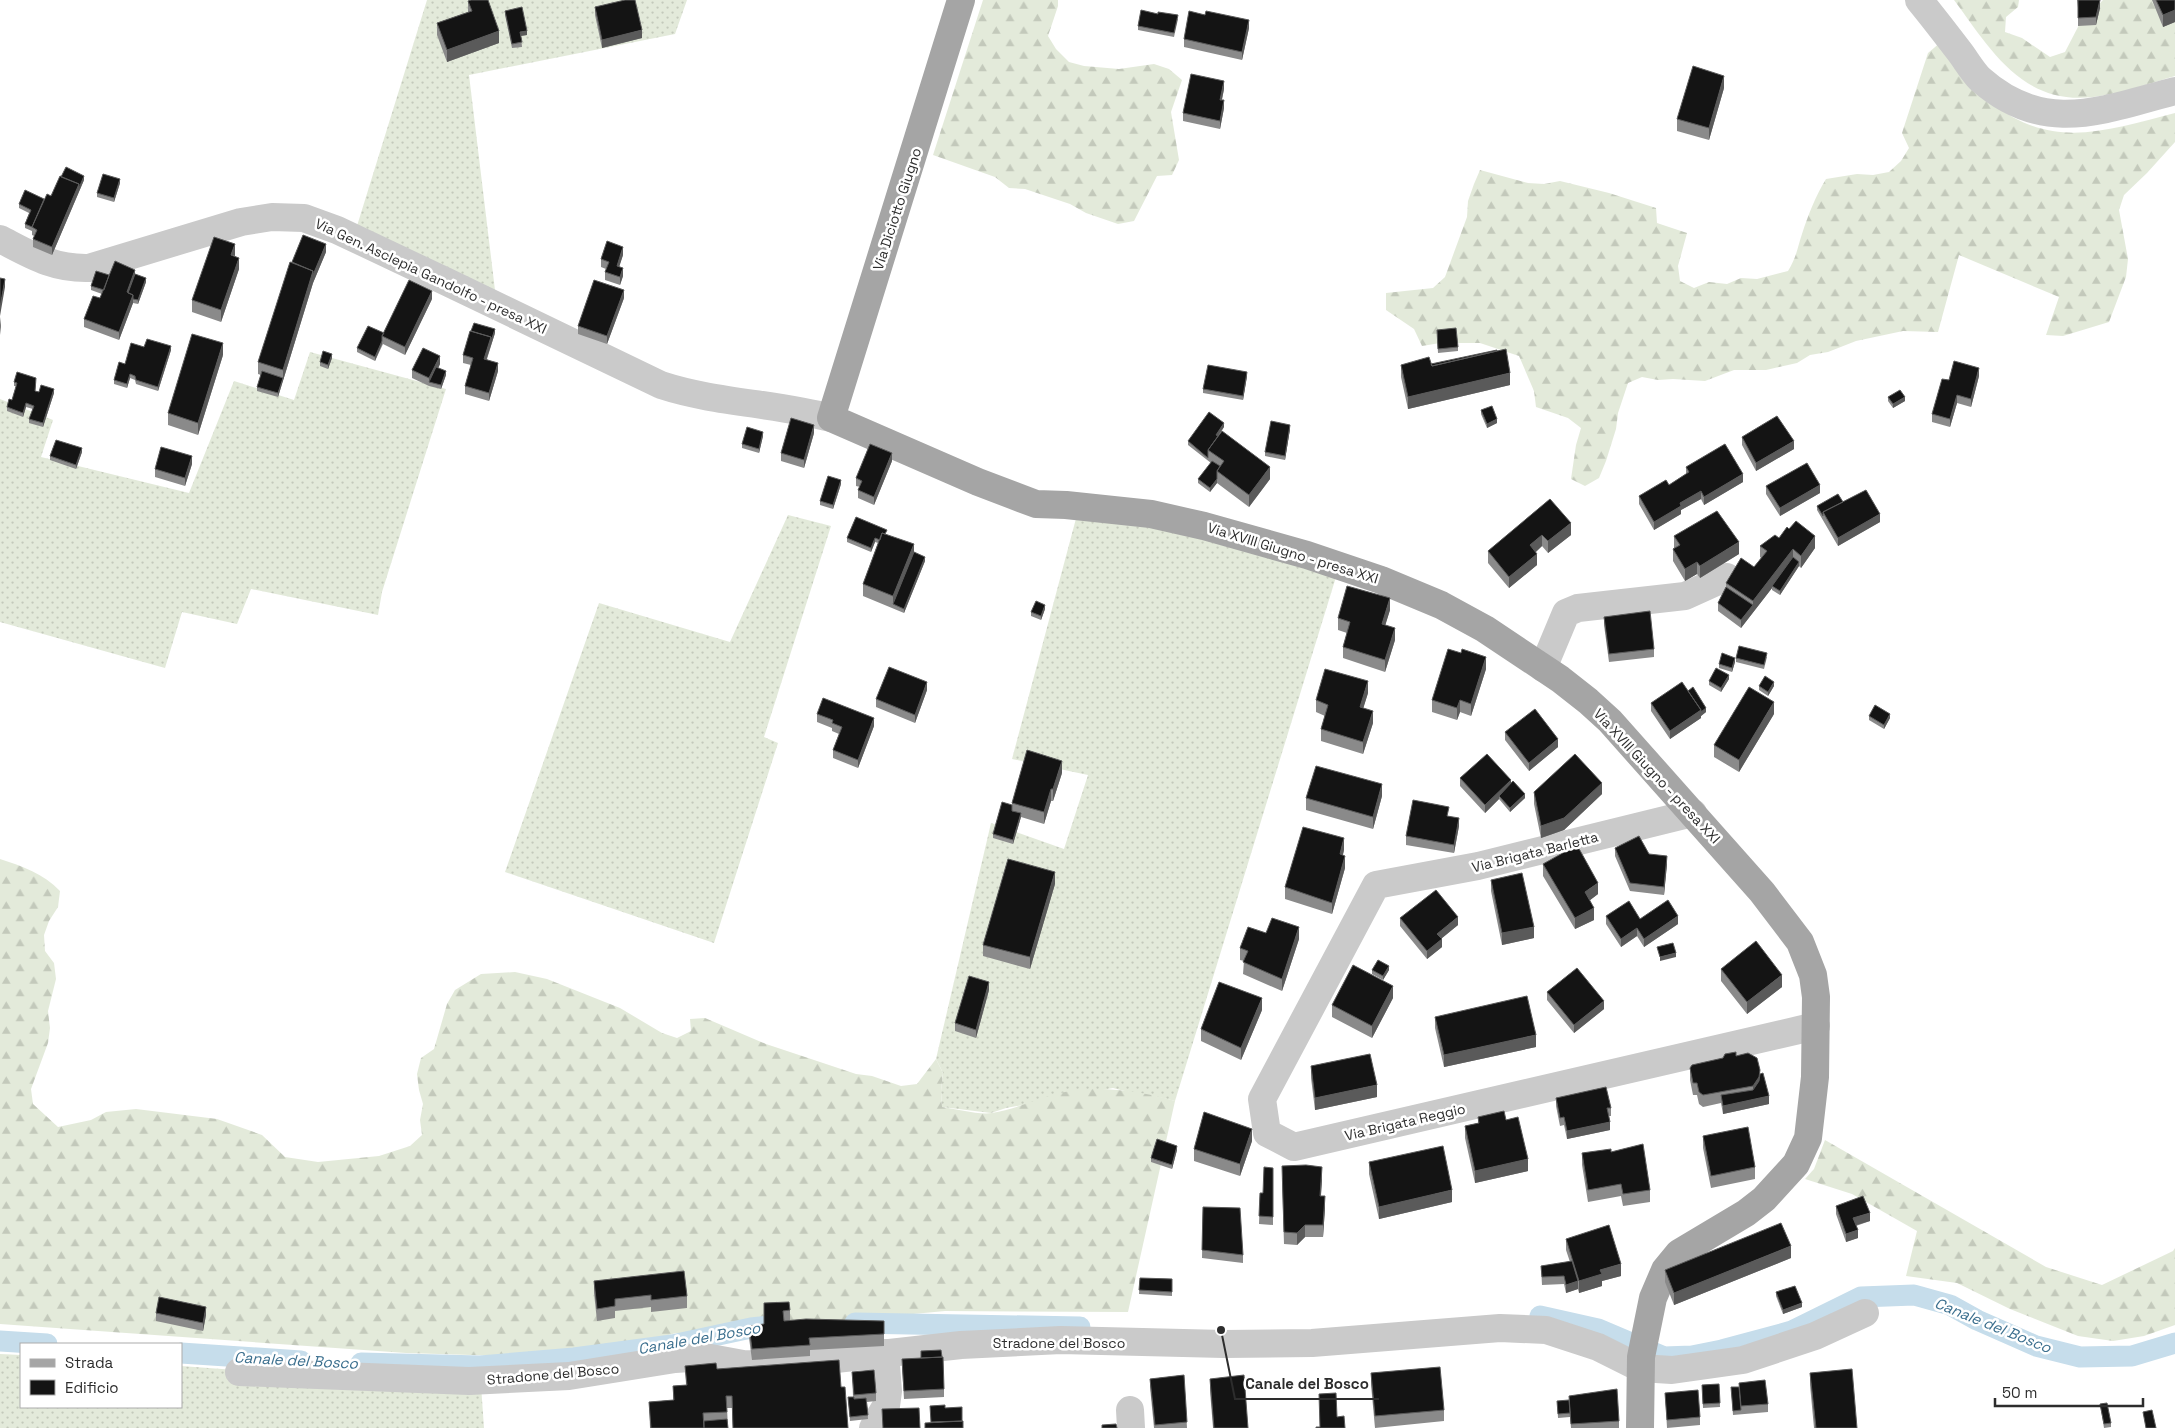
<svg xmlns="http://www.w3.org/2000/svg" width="2175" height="1428" font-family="'Space Grotesk',sans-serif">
<defs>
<pattern id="grass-dots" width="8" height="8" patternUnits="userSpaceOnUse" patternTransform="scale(1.25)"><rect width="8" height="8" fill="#e3eada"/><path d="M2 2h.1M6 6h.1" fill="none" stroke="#c3c9bb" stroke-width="1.8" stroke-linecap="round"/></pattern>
<pattern id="forest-firs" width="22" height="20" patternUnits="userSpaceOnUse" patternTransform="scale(1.25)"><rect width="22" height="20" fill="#e3eada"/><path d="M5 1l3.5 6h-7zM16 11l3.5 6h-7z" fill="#c3c9bb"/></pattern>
</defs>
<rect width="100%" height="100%" fill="#fff"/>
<path fill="url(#grass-dots)" d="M 427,0 L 687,0 L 675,34 L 469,75 L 498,315 L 352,242 Z
M 310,352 L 446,389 L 382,592 L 378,615 L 251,589 L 237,624 L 182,612 L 165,668 L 0,622 L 0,399 L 53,420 L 41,457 L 189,493 L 234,381 L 294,400 Z
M 1078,511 L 1168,524 L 1336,577 L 1175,1101 C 1154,1095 1133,1094 1113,1088 L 1006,1108 L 991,1113 L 942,1107 L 941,1091 L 943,1073 L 936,1059 L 991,823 L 1064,849 L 1088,775 L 1012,759 Z
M 788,515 L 831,526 L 764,737 L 778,743 L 714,943 L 505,872 L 599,603 L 730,642 Z
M 0,1354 L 21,1355 L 21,1407 L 181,1407 L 181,1366 L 404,1382 L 481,1385 L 484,1428 L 0,1428 Z"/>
<path fill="url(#forest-firs)" d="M 983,0 L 1058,0 L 1058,6 L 1048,36 L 1056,49 L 1069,62 L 1084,66 L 1119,69 L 1154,64 L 1169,69 L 1182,80 L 1171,112 L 1179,160 L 1172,175 L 1157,176 L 1134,221 L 1118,224 L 1086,213 L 1070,204 L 1025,189 L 1009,188 L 995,177 L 933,155 Z
M 1954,0 L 2019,0 L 2018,7 L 2006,17 L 2005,32 L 2022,38 L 2050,57 L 2065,52 L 2079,25 L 2103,0 L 2166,0 L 2175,3 L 2175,76 C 2148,84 2121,94 2093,97 C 2022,105 1991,50 1954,0 Z
M 1941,42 C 1957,61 1972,85 1990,101 C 2050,152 2108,130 2175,113 L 2175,142 L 2147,173 L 2124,195 L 2119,210 L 2128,259 L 2126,277 L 2109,322 L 2063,336 L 2046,335 L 2059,297 L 1959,255 L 1938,332 L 1903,331 L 1856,341 L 1828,352 L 1810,355 L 1797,363 L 1766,370 L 1734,370 L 1705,381 L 1673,379 L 1658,380 L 1642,377 L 1628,383 L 1618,413 L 1616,429 L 1606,461 L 1599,478 L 1585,486 L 1571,479 L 1576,445 L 1581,428 L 1568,418 L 1536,407 L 1534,391 L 1519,356 L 1480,343 L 1440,343 L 1422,346 L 1414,329 L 1386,310 L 1386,293 L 1433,288 L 1445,277 L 1467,217 L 1468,201 L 1474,184 L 1480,170 L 1528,183 L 1544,184 L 1560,181 L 1609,193 L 1656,208 L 1657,223 L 1687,233 L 1678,266 L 1680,281 L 1694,288 L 1709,282 L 1727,284 L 1741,278 L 1757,279 L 1788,271 C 1797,256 1797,249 1802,234 C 1808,215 1816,195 1826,179 L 1857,174 L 1873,175 L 1889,172 L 1901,161 L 1909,148 L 1902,133 L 1928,53 Z
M 0,859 C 22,866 44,874 60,891 L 58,907 L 49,921 L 44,935 L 45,951 L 54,963 L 56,979 L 48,1011 L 50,1028 L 48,1043 L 31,1089 L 33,1104 L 58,1127 L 91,1120 L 106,1112 L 136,1109 L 217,1119 L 262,1135 L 285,1157 L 318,1162 L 379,1156 L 410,1146 L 422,1135 L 420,1120 L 423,1104 L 419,1090 L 417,1074 L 421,1058 L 434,1049 L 447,1004 L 455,990 L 481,974 L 515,972 L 547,979 L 620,1008 L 662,1033 L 677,1038 L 691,1031 L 690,1019 L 705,1018 L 766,1044 L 856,1074 L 872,1076 L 901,1086 L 917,1084 L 936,1059 L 943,1073 L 941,1091 L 942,1107 C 956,1109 979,1115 992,1113 C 1017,1109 1040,1097 1065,1092 C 1098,1085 1143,1091 1175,1101 L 1128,1312 L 945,1311 L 892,1316 L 811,1335 L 764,1339 L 705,1333 L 676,1333 L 632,1345 L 587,1351 L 504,1356 L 406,1353 L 0,1324 Z
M 1825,1140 L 2046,1267 L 2102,1285 L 2173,1251 L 2175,1248 L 2175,1325 L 2144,1336 L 2113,1341 L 2078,1336 L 2010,1309 L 1957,1283 L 1906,1276 L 1917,1231 L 1852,1194 L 1805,1179 L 1814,1169 Z"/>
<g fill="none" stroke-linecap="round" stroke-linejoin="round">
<path stroke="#c6ddeb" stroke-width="21" d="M 1540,1316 L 1598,1329 L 1664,1357 L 1692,1356 L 1722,1350 L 1792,1331 L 1861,1297 L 1914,1295 L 1950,1305 L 1977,1320 L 2036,1346 L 2080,1357 L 2132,1356 L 2175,1343
M 855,1323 L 1080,1327
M 0,1341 L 47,1344
M 181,1353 L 301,1361
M 361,1363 L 480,1366 L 574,1358 L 672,1345 L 751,1328 L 777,1325"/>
<path stroke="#cacaca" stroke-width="28" d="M 1919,0 C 1933,17 1946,34 1959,51 C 1966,60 1972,71 1980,79 C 2044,136 2102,110 2175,91
M 0,239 C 31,255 53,269 89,268 L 241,222 L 272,217 L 304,218 L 337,230 L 447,282 L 661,385 C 716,403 775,403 831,418
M 1543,668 L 1566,613 L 1578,608 L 1685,596 L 1727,577
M 1693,813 L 1478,866 L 1376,885 L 1262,1099 L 1267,1133 L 1294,1147 L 1816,1026
M 239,1372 L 469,1381 L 569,1376 L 675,1359 L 705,1357 L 743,1364 L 782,1365 L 961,1345 L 1061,1340 L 1224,1344 L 1312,1343 L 1500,1328 L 1546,1330 L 1598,1347 L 1640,1368 L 1672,1370 L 1743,1360 L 1815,1336 L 1865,1313
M 1130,1410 L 1131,1428
M 873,1428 L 886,1406 L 888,1391 L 885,1353"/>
<path stroke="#a5a5a5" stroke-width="28" d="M 961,0 L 831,418 L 978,482 L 1036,504 L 1066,505 L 1151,514 L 1204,526 L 1307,555 L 1381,580 L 1441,605 L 1485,629 L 1560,679 L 1588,701 L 1610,721 L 1762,892 L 1800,942 L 1813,975 L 1816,997 L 1815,1077 L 1808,1138 L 1796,1164 L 1764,1199 L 1746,1213 L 1679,1253 L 1665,1270 L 1653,1298 L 1641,1357 L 1640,1428"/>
</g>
<path fill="#8a8a8a" d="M 2077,0 L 2100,0 L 2100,8 L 2096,25 L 2078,26 L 2078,8 Z
M 2152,0 L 2175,0 L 2175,22 L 2163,27 Z
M 468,1 L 499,43 L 447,62 L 437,35 L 437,23 L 468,12 Z
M 595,7 L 642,38 L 602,48 L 595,15 Z
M 505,11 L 527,35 L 521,36 L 522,47 L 512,48 L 505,15 Z
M 1178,19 L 1174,37 L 1138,30 L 1138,26 Z
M 1249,28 L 1242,60 L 1184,47 L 1184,39 Z
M 1724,88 L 1709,140 L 1677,131 L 1677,119 Z
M 1224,89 L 1222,100 L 1224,108 L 1220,129 L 1183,121 L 1183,113 Z
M 84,180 L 52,255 L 33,247 L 33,239 L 34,236 L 32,235 L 32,231 L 25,228 L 25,224 L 29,213 L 19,208 L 19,204 L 44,199 Z
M 120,183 L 114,202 L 97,197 L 97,193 Z
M 326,252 L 313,283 L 278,397 L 257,391 L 257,387 L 261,375 L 258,374 L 258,362 L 292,262 Z
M 623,255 L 619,266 L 623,276 L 620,285 L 605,280 L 605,272 L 606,269 L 601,267 L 601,259 Z
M 235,256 L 239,269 L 221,322 L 192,312 L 192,300 Z
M 135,274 L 146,282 L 138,304 L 133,303 L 119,340 L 84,327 L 84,319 L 100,298 L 102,294 L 91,290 L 91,286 L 109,275 Z
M 624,298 L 607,344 L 578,334 L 578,326 Z
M 432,299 L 405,355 L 383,344 L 375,361 L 357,352 L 357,348 L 384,333 Z
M 495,333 L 487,359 L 498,371 L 489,401 L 465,394 L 465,386 L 471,365 L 463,363 L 463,355 Z
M 1437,335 L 1458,347 L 1458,351 L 1438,353 Z
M 144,347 L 171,350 L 158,391 L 136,384 L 135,380 L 130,378 L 127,388 L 114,384 L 114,380 L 125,364 Z
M 223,355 L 198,435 L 168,425 L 168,413 Z
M 332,358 L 328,369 L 320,366 L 320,362 Z
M 440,364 L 438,368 L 446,375 L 441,389 L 429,386 L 412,378 L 412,370 Z
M 1431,364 L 1510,385 L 1408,409 L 1401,377 L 1401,365 Z
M 1247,376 L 1243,400 L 1203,393 L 1203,389 Z
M 1979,376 L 1971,407 L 1957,403 L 1950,427 L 1932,422 L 1932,414 L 1949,380 Z
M 14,382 L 36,382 L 35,391 L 39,392 L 54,393 L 43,427 L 29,423 L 29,419 L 33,409 L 26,407 L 23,417 L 7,411 L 7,407 L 12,400 L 16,386 L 14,386 Z
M 1888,397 L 1905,401 L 1893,408 L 1888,401 Z
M 1481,410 L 1497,423 L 1487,428 L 1481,414 Z
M 1224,427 L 1218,436 L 1270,479 L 1249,507 L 1217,483 L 1210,492 L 1198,483 L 1198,479 L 1211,463 L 1188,445 L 1188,441 Z
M 1290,429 L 1285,460 L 1265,456 L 1265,452 Z
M 814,433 L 804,468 L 781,461 L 781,453 Z
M 763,436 L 759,453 L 742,448 L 742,444 Z
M 1742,437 L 1794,449 L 1756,471 L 1742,445 Z
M 82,452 L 76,469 L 50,460 L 50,456 Z
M 892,461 L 874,505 L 858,498 L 858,490 L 860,487 L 856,486 L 856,478 Z
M 192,464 L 185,486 L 155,477 L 155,469 Z
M 1686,467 L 1743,482 L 1704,505 L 1701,499 L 1681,510 L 1681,514 L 1654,530 L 1639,504 L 1639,496 L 1669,485 L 1686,474 Z
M 841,484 L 833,509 L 820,505 L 820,501 Z
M 1766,486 L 1820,493 L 1780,516 L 1766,494 Z
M 1550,499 L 1571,535 L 1548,553 L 1542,546 L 1536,552 L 1537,565 L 1509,588 L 1488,563 L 1488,551 Z
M 1843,502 L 1880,522 L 1838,546 L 1817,510 L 1817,506 Z
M 886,535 L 914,552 L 925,561 L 904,613 L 863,596 L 863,584 L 878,543 L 875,542 L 871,552 L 847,542 L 847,538 Z
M 1674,536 L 1739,554 L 1700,578 L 1697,574 L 1685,581 L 1673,561 L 1673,549 L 1674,548 Z
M 1779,538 L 1815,548 L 1801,568 L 1799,566 L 1780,595 L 1772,590 L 1772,588 L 1741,628 L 1718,611 L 1718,603 L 1726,587 L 1726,583 L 1754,567 L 1761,558 L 1760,557 L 1760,546 Z
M 1045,609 L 1041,620 L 1031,616 L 1031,612 Z
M 1390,610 L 1385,625 L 1395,640 L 1385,672 L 1343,658 L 1343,647 L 1347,633 L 1338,630 L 1338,618 Z
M 1604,617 L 1654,649 L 1654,657 L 1609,662 L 1604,625 Z
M 1461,653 L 1486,669 L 1471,716 L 1460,712 L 1457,720 L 1432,712 L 1432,700 Z
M 1767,657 L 1764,669 L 1736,662 L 1736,658 Z
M 1735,662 L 1732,672 L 1719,668 L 1719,664 Z
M 1729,679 L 1721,692 L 1709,685 L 1709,681 Z
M 1759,686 L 1774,686 L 1768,696 L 1759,690 Z
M 927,690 L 915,723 L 876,707 L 876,699 Z
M 1688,691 L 1706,712 L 1701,716 L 1701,718 L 1670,739 L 1651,711 L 1651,703 Z
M 1368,693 L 1363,708 L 1373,723 L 1363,754 L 1321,741 L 1321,729 L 1325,716 L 1316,712 L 1316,700 Z
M 817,714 L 874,726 L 858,768 L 833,758 L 833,750 L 839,734 L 832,731 L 832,728 L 817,722 Z
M 1774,714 L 1739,772 L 1714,757 L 1714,745 Z
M 1869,716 L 1890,718 L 1884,729 L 1869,720 Z
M 1505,732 L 1558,747 L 1529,771 L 1505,740 Z
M 1062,773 L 1053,801 L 1051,801 L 1044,824 L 1021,817 L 1013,844 L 993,838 L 993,834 L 1012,805 L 1012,803 Z
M 1460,778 L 1511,784 L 1525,798 L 1510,812 L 1499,799 L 1485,813 L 1460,786 Z
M 1534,792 L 1602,794 L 1564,830 L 1541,838 L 1534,804 Z
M 1382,796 L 1373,829 L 1306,810 L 1306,798 Z
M 1448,816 L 1459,826 L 1454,853 L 1406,845 L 1406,836 Z
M 1615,848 L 1667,864 L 1664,895 L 1630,891 L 1615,856 Z
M 1344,850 L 1343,855 L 1345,868 L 1332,914 L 1285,899 L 1285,887 Z
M 1543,864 L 1598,894 L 1590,900 L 1594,920 L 1575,929 L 1543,876 Z
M 1491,880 L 1534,938 L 1502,945 L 1491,891 Z
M 1055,884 L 1030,969 L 983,956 L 983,945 Z
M 1606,916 L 1640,919 L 1678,924 L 1644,947 L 1637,936 L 1621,947 L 1606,924 Z
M 1400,918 L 1458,925 L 1441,939 L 1442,947 L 1427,959 L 1400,926 Z
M 1266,933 L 1299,939 L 1282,991 L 1243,974 L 1244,961 L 1240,960 L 1240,948 Z
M 1721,969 L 1782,987 L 1747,1014 L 1721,981 Z
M 1372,970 L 1389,970 L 1383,980 L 1372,974 Z
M 989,990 L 976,1038 L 955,1031 L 955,1023 Z
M 1547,992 L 1604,1009 L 1574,1033 L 1547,1000 Z
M 1393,998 L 1372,1038 L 1332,1017 L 1332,1005 Z
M 1262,1010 L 1241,1060 L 1201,1041 L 1201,1029 Z
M 1435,1017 L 1536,1047 L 1444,1067 L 1435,1028 Z
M 1736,1056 L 1760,1074 L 1769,1104 L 1723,1114 L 1721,1103 L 1703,1107 L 1699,1104 L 1697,1095 L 1693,1095 L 1690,1080 L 1690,1068 Z
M 1311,1066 L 1377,1097 L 1315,1110 L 1311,1078 Z
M 1556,1098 L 1611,1108 L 1611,1116 L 1609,1116 L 1610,1130 L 1567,1139 L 1564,1125 L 1560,1126 L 1556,1106 Z
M 1478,1117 L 1506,1120 L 1528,1171 L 1475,1183 L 1465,1138 L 1465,1126 L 1478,1123 Z
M 1703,1136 L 1755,1167 L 1755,1179 L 1711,1188 L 1703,1148 Z
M 1252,1141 L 1240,1176 L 1194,1161 L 1194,1149 Z
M 1177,1150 L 1172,1169 L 1151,1162 L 1151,1158 Z
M 1611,1152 L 1650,1190 L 1650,1202 L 1623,1206 L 1621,1196 L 1588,1202 L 1582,1165 L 1582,1153 Z
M 1369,1162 L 1452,1202 L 1379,1219 L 1369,1174 Z
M 1273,1168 L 1273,1225 L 1259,1224 L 1260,1193 L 1263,1193 Z
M 1282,1178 L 1322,1179 L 1321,1196 L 1325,1208 L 1323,1237 L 1305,1237 L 1297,1245 L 1284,1244 Z
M 1836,1206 L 1870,1221 L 1856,1226 L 1858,1238 L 1846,1242 L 1836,1214 Z
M 1203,1207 L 1243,1255 L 1243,1263 L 1202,1258 Z
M 1566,1239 L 1621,1276 L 1602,1281 L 1602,1286 L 1579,1293 L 1578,1289 L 1566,1293 L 1564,1284 L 1542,1285 L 1541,1266 L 1570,1262 L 1566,1250 Z
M 1791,1258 L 1674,1305 L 1665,1282 L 1665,1270 Z
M 1140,1278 L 1172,1279 L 1172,1296 L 1139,1294 Z
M 594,1281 L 687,1296 L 687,1308 L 651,1312 L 651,1307 L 615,1311 L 615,1318 L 597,1321 L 594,1293 Z
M 1776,1292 L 1802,1307 L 1783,1314 L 1776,1296 Z
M 764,1303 L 790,1310 L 790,1321 L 884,1334 L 884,1346 L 810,1350 L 810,1356 L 752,1360 L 749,1338 L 749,1326 L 764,1324 Z
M 156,1313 L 206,1315 L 203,1331 L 156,1321 Z
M 685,1366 L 841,1387 L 848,1428 L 733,1428 L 732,1408 L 727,1408 L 728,1428 L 650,1428 L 649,1402 L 673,1400 L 673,1386 L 686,1385 Z
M 902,1367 L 944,1389 L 944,1397 L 904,1399 Z
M 852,1372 L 876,1393 L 876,1401 L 867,1402 L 868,1419 L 850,1421 L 848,1397 L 853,1397 Z
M 1371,1373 L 1444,1410 L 1444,1421 L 1375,1428 L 1371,1385 Z
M 1810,1373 L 1857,1428 L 1814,1428 L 1810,1385 Z
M 1184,1375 L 1187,1428 L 1154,1428 L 1150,1387 L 1150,1379 Z
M 1210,1379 L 1248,1428 L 1213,1428 L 1210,1391 Z
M 1739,1383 L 1768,1404 L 1768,1412 L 1733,1415 L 1731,1387 L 1739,1387 Z
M 1719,1384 L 1720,1407 L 1703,1408 L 1702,1385 Z
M 1665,1393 L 1700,1417 L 1700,1425 L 1667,1428 Z
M 1557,1401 L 1619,1421 L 1619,1428 L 1571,1428 L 1570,1417 L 1558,1418 Z
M 2100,1404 L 2111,1423 L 2111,1427 L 2104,1428 Z"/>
<path fill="#5a5a5a" d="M 2100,0 L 2100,8 L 2096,25 L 2096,17 Z
M 2175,10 L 2175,22 L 2163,27 L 2163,15 Z
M 1249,20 L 1249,28 L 1242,60 L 1242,52 Z
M 642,30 L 642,38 L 602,48 L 602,40 Z
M 499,31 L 499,43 L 447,62 L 447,50 Z
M 527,31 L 527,35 L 520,36 L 520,32 Z
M 1724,76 L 1724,88 L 1709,140 L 1709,128 Z
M 1224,81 L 1224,89 L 1220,108 L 1220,100 Z
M 1224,100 L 1224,108 L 1220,129 L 1220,121 Z
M 84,176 L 84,180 L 52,255 L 52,247 L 79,184 Z
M 120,179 L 120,183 L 114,202 L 114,198 Z
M 235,244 L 235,256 L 231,255 Z
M 326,244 L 326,252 L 313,283 L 313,275 Z
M 623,247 L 623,255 L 617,274 L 617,266 Z
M 239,258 L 239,269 L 221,322 L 221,310 Z
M 623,268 L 623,276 L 620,285 L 620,277 Z
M 135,270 L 135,278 L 127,296 L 127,292 Z
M 313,271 L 313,283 L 278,397 L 278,393 L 283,378 L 283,370 Z
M 146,278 L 146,282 L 138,304 L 138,300 Z
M 5,279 L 5,287 L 0,316 L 0,308 Z
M 624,290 L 624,298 L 607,344 L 607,336 Z
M 432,291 L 432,299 L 405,355 L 405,347 Z
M 133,295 L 133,303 L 119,340 L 119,332 Z
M 1,317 L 1,325 L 0,335 L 0,327 Z
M 495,329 L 495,333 L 484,367 L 484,359 L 491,337 Z
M 382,341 L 382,344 L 375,361 L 375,357 Z
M 223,343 L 223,355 L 198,435 L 198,423 Z
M 171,346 L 171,350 L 158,391 L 158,387 Z
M 332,354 L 332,358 L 328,369 L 328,365 Z
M 440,356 L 440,364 L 431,383 L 429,382 L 429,378 Z
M 498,363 L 498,371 L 489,401 L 489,393 Z
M 1979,368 L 1979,376 L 1971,407 L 1971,399 Z
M 446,371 L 446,375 L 441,389 L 441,385 Z
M 1247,372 L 1247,376 L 1243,400 L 1243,396 Z
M 1510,373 L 1510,385 L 1408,409 L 1408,397 Z
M 130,374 L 130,378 L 127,388 L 127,384 Z
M 54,389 L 54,393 L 43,427 L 43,423 Z
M 1957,395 L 1957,403 L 1950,427 L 1950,419 Z
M 1905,397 L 1905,401 L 1893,408 L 1893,404 Z
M 26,403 L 26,407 L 23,417 L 23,413 Z
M 1497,419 L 1497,423 L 1487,428 L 1487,424 Z
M 1224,423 L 1224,427 L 1216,439 L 1216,435 Z
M 814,425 L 814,433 L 804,468 L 804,460 Z
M 1290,425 L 1290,429 L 1285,460 L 1285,456 Z
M 763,432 L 763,436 L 759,453 L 759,449 Z
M 1794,441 L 1794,449 L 1756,471 L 1756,463 Z
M 82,448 L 82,452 L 76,469 L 76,465 Z
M 892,453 L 892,461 L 874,505 L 874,497 Z
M 192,456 L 192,464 L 185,486 L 185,478 Z
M 1270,467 L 1270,479 L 1249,507 L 1249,495 Z
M 1743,474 L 1743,482 L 1704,505 L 1704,497 Z
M 1217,479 L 1217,483 L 1210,492 L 1210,488 Z
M 841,480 L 841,484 L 833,509 L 833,505 Z
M 1820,485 L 1820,493 L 1780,516 L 1780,508 Z
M 1701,491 L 1701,499 L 1681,510 L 1681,514 L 1654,530 L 1654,522 L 1680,503 Z
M 1880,514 L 1880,522 L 1838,546 L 1838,538 Z
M 1571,523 L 1571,535 L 1548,553 L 1548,541 Z
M 1542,535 L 1542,546 L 1530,557 L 1530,545 Z
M 1815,536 L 1815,548 L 1801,568 L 1801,556 Z
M 875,538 L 875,542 L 871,552 L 871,548 Z
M 1739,542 L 1739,554 L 1700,578 L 1700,566 Z
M 914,544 L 914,556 L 893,604 L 893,596 Z
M 1793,549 L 1793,561 L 1772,586 L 1772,588 L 1741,628 L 1741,620 L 1753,605 L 1753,601 Z
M 1537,554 L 1537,565 L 1509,588 L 1509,577 Z
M 925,557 L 925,561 L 904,613 L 904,609 Z
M 1697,562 L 1697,574 L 1685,581 L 1685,569 Z
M 1799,562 L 1799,566 L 1780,595 L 1780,591 Z
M 1390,598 L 1390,610 L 1382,636 L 1382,624 Z
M 1045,605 L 1045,609 L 1041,620 L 1041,616 Z
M 1395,628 L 1395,640 L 1385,672 L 1385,660 Z
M 1486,657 L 1486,669 L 1471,716 L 1471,704 Z
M 1735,658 L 1735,662 L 1732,672 L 1732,668 Z
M 1729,675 L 1729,679 L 1721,692 L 1721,688 Z
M 1368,681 L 1368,693 L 1360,719 L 1360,707 Z
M 927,682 L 927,690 L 915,723 L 915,715 Z
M 1774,682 L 1774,686 L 1768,696 L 1768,692 Z
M 1460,700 L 1460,712 L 1457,720 L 1457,708 Z
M 1774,702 L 1774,714 L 1739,772 L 1739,760 Z
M 1706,708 L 1706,712 L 1701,716 L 1701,718 L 1670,739 L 1670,731 L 1701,710 Z
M 1373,711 L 1373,723 L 1363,754 L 1363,742 Z
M 1890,714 L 1890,718 L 1884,729 L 1884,725 Z
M 874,718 L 874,726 L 858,768 L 858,760 Z
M 1558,739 L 1558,747 L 1529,771 L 1529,763 Z
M 1062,761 L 1062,773 L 1053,801 L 1053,789 Z
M 1511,780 L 1511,788 L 1499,796 L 1499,799 L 1485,813 L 1485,805 Z
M 1602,783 L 1602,794 L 1564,830 L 1541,838 L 1541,826 Z
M 1382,784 L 1382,796 L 1373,829 L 1373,817 Z
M 1051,789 L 1051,801 L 1044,824 L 1044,812 Z
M 1525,794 L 1525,798 L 1510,812 L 1510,808 Z
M 1021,813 L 1021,817 L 1013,844 L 1013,840 Z
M 1459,818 L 1459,826 L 1454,853 L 1454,845 Z
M 1344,838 L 1344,850 L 1340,865 L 1340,854 Z
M 1345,856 L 1345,868 L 1332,914 L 1332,903 Z
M 1667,856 L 1667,864 L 1664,895 L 1664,887 Z
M 1055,872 L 1055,884 L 1030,969 L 1030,957 Z
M 1598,883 L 1598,894 L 1585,904 L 1585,892 Z
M 1594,908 L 1594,920 L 1575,929 L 1575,918 Z
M 1678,916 L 1678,924 L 1644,947 L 1644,939 Z
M 1458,917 L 1458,925 L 1437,942 L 1437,934 Z
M 1299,927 L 1299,939 L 1282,991 L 1282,979 Z
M 1534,927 L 1534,938 L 1502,945 L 1502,933 Z
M 1637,928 L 1637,936 L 1621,947 L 1621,939 Z
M 1442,939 L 1442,947 L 1427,959 L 1427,951 Z
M 1676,953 L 1676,957 L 1660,961 L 1660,957 Z
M 1389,966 L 1389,970 L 1383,980 L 1383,976 Z
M 1782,975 L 1782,987 L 1747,1014 L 1747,1002 Z
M 989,982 L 989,990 L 976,1038 L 976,1030 Z
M 1393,986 L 1393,998 L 1372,1038 L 1372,1026 Z
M 1262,998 L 1262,1010 L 1241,1060 L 1241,1048 Z
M 1604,1001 L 1604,1009 L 1574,1033 L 1574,1025 Z
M 1536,1035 L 1536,1047 L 1444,1067 L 1444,1055 Z
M 1760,1070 L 1760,1082 L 1753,1098 L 1753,1086 Z
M 1377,1085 L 1377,1097 L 1315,1110 L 1315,1098 Z
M 1769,1096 L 1769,1104 L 1723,1114 L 1723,1106 Z
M 1610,1122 L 1610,1130 L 1567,1139 L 1567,1131 Z
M 1252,1129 L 1252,1141 L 1240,1176 L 1240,1164 Z
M 1177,1146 L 1177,1150 L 1172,1169 L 1172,1165 Z
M 1528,1159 L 1528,1171 L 1475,1183 L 1475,1171 Z
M 1322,1167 L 1322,1179 L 1320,1208 L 1320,1196 Z
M 1452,1190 L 1452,1202 L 1379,1219 L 1379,1207 Z
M 1325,1196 L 1325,1208 L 1323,1237 L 1323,1225 Z
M 1870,1213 L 1870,1221 L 1853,1226 L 1853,1218 Z
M 1305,1225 L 1305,1237 L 1297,1245 L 1297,1233 Z
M 1858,1230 L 1858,1238 L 1846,1242 L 1846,1234 Z
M 1791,1246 L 1791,1258 L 1674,1305 L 1674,1293 Z
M 1621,1264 L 1621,1276 L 1602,1281 L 1602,1286 L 1579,1293 L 1579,1281 L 1600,1270 Z
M 1578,1281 L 1578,1289 L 1566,1293 L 1566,1285 Z
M 1802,1303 L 1802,1307 L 1783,1314 L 1783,1310 Z
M 206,1307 L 206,1315 L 203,1331 L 203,1323 Z"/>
<path fill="#141414" stroke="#5a5a5a" d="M 471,0 L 488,0 L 499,31 L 447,50 L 437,23 L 472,11 L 468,1 Z
M 625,0 L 635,0 L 642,30 L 602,40 L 595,7 Z
M 2078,0 L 2100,0 L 2096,17 L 2078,18 Z
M 2156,0 L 2175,0 L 2175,10 L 2163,15 Z
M 522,7 L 527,31 L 520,32 L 522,42 L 512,44 L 505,11 Z
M 1141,10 L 1158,14 L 1158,12 L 1178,15 L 1174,33 L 1138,26 Z
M 1189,11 L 1205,15 L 1206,11 L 1249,20 L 1242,52 L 1184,39 Z
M 1693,66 L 1724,76 L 1709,128 L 1677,119 Z
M 1191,74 L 1224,81 L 1220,100 L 1224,100 L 1220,121 L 1183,113 Z
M 66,167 L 84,176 L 79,188 L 79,184 L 61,177 Z
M 103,174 L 120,179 L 114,198 L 97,193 Z
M 60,176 L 79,184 L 52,247 L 33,239 L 37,230 L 32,227 L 47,194 L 51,196 Z
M 25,190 L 44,199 L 32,227 L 25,224 L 31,210 L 19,204 Z
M 303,235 L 326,244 L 313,275 L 313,271 L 292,262 Z
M 214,237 L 235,244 L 231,255 L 239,258 L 221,310 L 192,300 Z
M 607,241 L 623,247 L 617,266 L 623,268 L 620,277 L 605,272 L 609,262 L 601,259 Z
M 115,261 L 135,270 L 127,292 L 133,295 L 119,332 L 84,319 L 93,296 L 100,298 Z
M 290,262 L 313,271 L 283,370 L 258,362 Z
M 96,271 L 109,275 L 104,290 L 91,286 Z
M 135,274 L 146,278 L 138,300 L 133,299 L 133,295 L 128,293 Z
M 0,278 L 5,279 L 0,308 Z
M 409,280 L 432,291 L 405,347 L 382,336 Z
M 594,280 L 624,290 L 607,336 L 578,326 Z
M 474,323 L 495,329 L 491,341 L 491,337 L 471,331 Z
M 368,326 L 384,333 L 382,336 L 382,341 L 375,357 L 357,348 Z
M 1456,328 L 1458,347 L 1438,349 L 1437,330 Z
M 470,331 L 491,337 L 484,359 L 498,363 L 489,393 L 465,386 L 473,358 L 463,355 Z
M 192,334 L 223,343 L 198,423 L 168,413 Z
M 147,339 L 171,346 L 158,387 L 136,380 L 135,376 L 130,374 L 127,384 L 114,380 L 119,362 L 125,364 L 131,343 L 144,347 Z
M 423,348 L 440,356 L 429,378 L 412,370 Z
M 1506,349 L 1510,373 L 1408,397 L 1401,365 L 1429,357 L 1432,366 Z
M 1497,350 L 1497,351 L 1432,366 L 1431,364 Z
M 323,351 L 332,354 L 328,365 L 320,362 Z
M 1954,361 L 1979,368 L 1971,399 L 1957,395 L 1950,419 L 1932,414 L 1942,379 L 1949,380 Z
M 1208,365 L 1247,372 L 1243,396 L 1203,389 Z
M 436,367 L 446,371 L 441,385 L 429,382 Z
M 262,371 L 283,378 L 278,393 L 257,387 Z
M 17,372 L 36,378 L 35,391 L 39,392 L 41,385 L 54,389 L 43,423 L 29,419 L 34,406 L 26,403 L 23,413 L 7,407 L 9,399 L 12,400 L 17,383 L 14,382 Z
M 1900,390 L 1905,397 L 1893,404 L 1888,397 Z
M 1492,406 L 1497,419 L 1487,424 L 1481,410 Z
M 1209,412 L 1224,423 L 1216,435 L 1218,436 L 1208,450 L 1208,458 L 1188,441 Z
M 1777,416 L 1794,441 L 1756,463 L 1742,437 Z
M 791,418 L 814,425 L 804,460 L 781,453 Z
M 1271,421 L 1290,425 L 1285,456 L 1265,452 Z
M 747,427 L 763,432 L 759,449 L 742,444 Z
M 1222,431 L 1270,467 L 1249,495 L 1217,471 L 1224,461 L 1208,450 Z
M 56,440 L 82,448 L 76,465 L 50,456 Z
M 870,444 L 892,453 L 874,497 L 858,490 L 862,481 L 856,478 Z
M 1725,444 L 1743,474 L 1704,497 L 1701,491 L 1680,503 L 1681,506 L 1654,522 L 1639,496 L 1666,480 L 1669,485 L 1689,472 L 1686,467 Z
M 161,447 L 192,456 L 185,478 L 155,469 Z
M 1212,461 L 1220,466 L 1217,471 L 1217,479 L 1210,488 L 1198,479 Z
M 1807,463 L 1820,485 L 1780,508 L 1766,486 Z
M 828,476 L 841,480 L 833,505 L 820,501 Z
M 1866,490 L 1880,514 L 1838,538 L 1823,512 Z
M 1838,494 L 1843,502 L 1823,512 L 1823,516 L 1817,506 Z
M 1550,499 L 1571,523 L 1548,541 L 1542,535 L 1530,545 L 1537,554 L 1509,577 L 1488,551 Z
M 1717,511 L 1739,542 L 1700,566 L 1697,562 L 1685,569 L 1673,549 L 1680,545 L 1674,536 Z
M 856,517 L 887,530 L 885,534 L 882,533 L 880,540 L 875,538 L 871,548 L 847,538 Z
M 1796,521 L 1815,536 L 1801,556 L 1793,549 L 1753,601 L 1726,583 L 1741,558 L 1754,567 L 1767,551 L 1760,546 L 1775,535 L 1779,538 L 1787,527 L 1789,529 Z
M 882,533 L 914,544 L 893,596 L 863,584 Z
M 914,552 L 925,557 L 904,609 L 893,604 Z
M 1793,557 L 1799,562 L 1780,591 L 1772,586 Z
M 1347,586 L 1390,598 L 1382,624 L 1395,628 L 1385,660 L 1343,647 L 1350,622 L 1338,618 Z
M 1726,587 L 1753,605 L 1741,620 L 1718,603 Z
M 1036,601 L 1045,605 L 1041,616 L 1031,612 Z
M 1650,611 L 1654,649 L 1609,654 L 1604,617 Z
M 1739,646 L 1767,653 L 1764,665 L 1736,658 Z
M 1448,649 L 1461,653 L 1462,649 L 1486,657 L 1471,704 L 1460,700 L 1457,708 L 1432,700 Z
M 1722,653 L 1735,658 L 1732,668 L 1719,664 Z
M 889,667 L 927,682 L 915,715 L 876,699 Z
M 1716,668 L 1729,675 L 1721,688 L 1709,681 Z
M 1325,669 L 1368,681 L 1360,707 L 1373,711 L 1363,742 L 1321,729 L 1328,705 L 1316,700 Z
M 1765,676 L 1774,682 L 1768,692 L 1759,686 Z
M 1682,682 L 1701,710 L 1670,731 L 1651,703 Z
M 1693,687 L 1706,708 L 1701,712 L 1701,710 L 1688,691 Z
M 1749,687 L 1774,702 L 1739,760 L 1714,745 Z
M 823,698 L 874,718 L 858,760 L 833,750 L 842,727 L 832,723 L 833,720 L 817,714 Z
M 1875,705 L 1890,714 L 1884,725 L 1869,716 Z
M 1535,709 L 1558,739 L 1529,763 L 1505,732 Z
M 1027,750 L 1062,761 L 1053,789 L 1051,789 L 1044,812 L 1012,803 Z
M 1487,754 L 1511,780 L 1485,805 L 1460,778 Z
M 1575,754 L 1602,783 L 1564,818 L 1541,826 L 1534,792 Z
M 1316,766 L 1382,784 L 1373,817 L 1306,798 Z
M 1513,781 L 1525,794 L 1510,808 L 1499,796 Z
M 1413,800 L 1449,807 L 1447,816 L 1459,818 L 1454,845 L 1406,836 Z
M 1002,802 L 1012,805 L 1012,811 L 1021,813 L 1013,840 L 993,834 Z
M 1303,827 L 1344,838 L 1340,854 L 1345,856 L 1332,903 L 1285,887 Z
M 1639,836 L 1649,854 L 1667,856 L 1664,887 L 1630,883 L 1615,848 Z
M 1577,845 L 1598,883 L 1585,892 L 1594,908 L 1575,918 L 1543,864 Z
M 1008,859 L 1055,872 L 1030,957 L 983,945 Z
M 1522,873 L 1534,927 L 1502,933 L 1491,880 Z
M 1436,890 L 1458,917 L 1437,934 L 1442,939 L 1427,951 L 1400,918 Z
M 1668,900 L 1678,916 L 1644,939 L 1637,928 L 1621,939 L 1606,916 L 1629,901 L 1640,919 Z
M 1272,918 L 1299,927 L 1282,979 L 1243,962 L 1248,951 L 1240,948 L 1248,927 L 1266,933 Z
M 1756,941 L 1782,975 L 1747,1002 L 1721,969 Z
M 1673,943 L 1676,953 L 1660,957 L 1657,947 Z
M 1378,960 L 1389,966 L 1383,976 L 1372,970 Z
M 1353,965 L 1393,986 L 1372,1026 L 1332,1005 Z
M 1577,968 L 1604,1001 L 1574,1025 L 1547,992 Z
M 969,976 L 989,982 L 976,1030 L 955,1023 Z
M 1219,982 L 1262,998 L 1241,1048 L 1201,1029 Z
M 1527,996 L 1536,1035 L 1444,1055 L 1435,1017 Z
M 1736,1052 L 1736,1056 L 1748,1053 L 1757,1058 L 1760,1070 L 1759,1077 L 1753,1086 L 1703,1095 L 1699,1092 L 1697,1083 L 1693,1083 L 1690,1068 L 1692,1065 L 1723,1058 L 1725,1054 Z
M 1370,1054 L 1377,1085 L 1315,1098 L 1311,1066 Z
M 1763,1073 L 1769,1096 L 1723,1106 L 1721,1095 L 1753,1090 L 1759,1081 L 1760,1074 Z
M 1606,1087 L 1611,1108 L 1607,1108 L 1610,1122 L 1567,1131 L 1564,1117 L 1560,1118 L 1556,1098 Z
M 1504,1111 L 1506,1120 L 1518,1117 L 1528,1159 L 1475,1171 L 1465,1126 L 1479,1123 L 1478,1117 Z
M 1204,1112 L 1252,1129 L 1240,1164 L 1194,1149 Z
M 1748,1127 L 1755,1167 L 1711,1176 L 1703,1136 Z
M 1157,1139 L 1177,1146 L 1172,1165 L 1151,1158 Z
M 1643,1144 L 1650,1190 L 1623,1194 L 1621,1184 L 1588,1190 L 1582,1153 L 1611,1149 L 1611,1152 Z
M 1443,1146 L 1452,1190 L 1379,1207 L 1369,1162 Z
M 1306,1165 L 1322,1167 L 1320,1196 L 1325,1196 L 1323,1225 L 1305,1225 L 1297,1233 L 1284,1232 L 1282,1166 Z
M 1264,1167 L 1273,1168 L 1273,1217 L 1259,1216 L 1260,1193 L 1263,1193 Z
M 1863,1196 L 1870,1213 L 1853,1218 L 1858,1230 L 1846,1234 L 1836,1206 Z
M 1203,1207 L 1240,1208 L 1243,1255 L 1202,1250 Z
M 1781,1223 L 1791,1246 L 1674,1293 L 1665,1270 Z
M 1609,1225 L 1621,1264 L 1600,1270 L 1602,1274 L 1579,1281 L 1566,1239 Z
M 1572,1261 L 1578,1281 L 1566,1285 L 1564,1276 L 1542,1277 L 1541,1266 Z
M 684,1271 L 687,1296 L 651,1300 L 651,1295 L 615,1299 L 615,1306 L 597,1309 L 594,1281 Z
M 1140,1278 L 1172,1279 L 1172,1292 L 1139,1290 Z
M 1795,1286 L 1802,1303 L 1783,1310 L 1776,1292 Z
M 159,1297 L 206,1307 L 203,1323 L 156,1313 Z
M 789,1302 L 790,1310 L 783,1311 L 784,1321 L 806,1319 L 884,1321 L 884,1334 L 809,1338 L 810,1345 L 752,1349 L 749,1326 L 764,1324 L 764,1303 Z
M 941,1350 L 942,1357 L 921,1358 L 921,1351 Z
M 943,1357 L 944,1389 L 904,1391 L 902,1359 Z
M 839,1360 L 841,1387 L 845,1387 L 848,1428 L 733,1428 L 732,1396 L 726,1396 L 727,1412 L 703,1413 L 704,1428 L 651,1428 L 649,1402 L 674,1400 L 673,1386 L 687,1385 L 685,1366 L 716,1363 L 717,1369 Z
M 1440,1367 L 1444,1410 L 1375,1416 L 1371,1373 Z
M 1852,1369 L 1857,1428 L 1816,1428 L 1810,1373 Z
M 874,1370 L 876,1393 L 854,1395 L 852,1372 Z
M 1184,1375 L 1187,1422 L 1155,1425 L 1150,1379 Z
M 1244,1375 L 1248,1428 L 1214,1428 L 1210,1379 Z
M 1765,1380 L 1768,1404 L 1741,1406 L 1739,1383 Z
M 1719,1384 L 1720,1403 L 1703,1404 L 1702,1385 Z
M 1731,1387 L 1739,1387 L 1741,1410 L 1733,1411 Z
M 1617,1389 L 1619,1421 L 1571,1424 L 1569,1396 Z
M 1698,1390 L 1700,1417 L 1667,1420 L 1665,1393 Z
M 1336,1393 L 1337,1417 L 1344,1416 L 1345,1428 L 1316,1428 L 1316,1427 L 1320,1427 L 1319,1394 Z
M 848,1397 L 854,1397 L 854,1399 L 866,1398 L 868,1415 L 850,1417 Z
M 1569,1400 L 1570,1413 L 1558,1414 L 1557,1401 Z
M 2107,1403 L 2111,1423 L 2104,1424 L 2100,1404 Z
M 945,1405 L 945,1408 L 962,1407 L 962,1421 L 931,1422 L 930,1406 Z
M 919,1408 L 920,1428 L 883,1428 L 882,1409 Z
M 2152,1410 L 2156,1428 L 2146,1428 L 2143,1412 Z
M 727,1419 L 728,1428 L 704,1428 L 704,1421 Z
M 963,1421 L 963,1428 L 925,1428 L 925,1423 Z
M 1116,1424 L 1117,1428 L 1102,1428 L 1102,1425 Z"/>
<g text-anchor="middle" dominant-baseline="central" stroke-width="5" stroke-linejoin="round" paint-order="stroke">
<g font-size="14" fill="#2d2d2d" stroke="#fff">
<text transform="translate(897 209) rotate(-72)">Via Diciotto Giugno</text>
<text transform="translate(431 276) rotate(25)">Via Gen. Asclepia Gandolfo - presa XXI</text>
<text transform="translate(1293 553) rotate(17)">Via XVIII Giugno - presa XXI</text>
<text transform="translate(1657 776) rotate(47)">Via XVIII Giugno - presa XXI</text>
<text transform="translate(1535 852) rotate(-14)">Via Brigata Barletta</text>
<text transform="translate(1405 1122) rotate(-13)">Via Brigata Reggio</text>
<text x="1059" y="1343">Stradone del Bosco</text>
<text transform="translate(553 1374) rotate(-5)">Stradone del Bosco</text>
</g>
<g font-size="15" font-style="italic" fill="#3b6f8e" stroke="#fff">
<text transform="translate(1993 1325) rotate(22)">Canale del Bosco</text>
<text transform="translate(699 1338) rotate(-10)">Canale del Bosco</text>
<text transform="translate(296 1360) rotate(3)">Canale del Bosco</text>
</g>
</g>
<path fill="none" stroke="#2d2d2d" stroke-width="2" d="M1221 1330L1235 1399H1379"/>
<circle fill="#2d2d2d" stroke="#fff" stroke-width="2" cx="1221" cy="1330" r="5"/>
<g font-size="15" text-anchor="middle" font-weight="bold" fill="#2d2d2d" stroke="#fff" stroke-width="5" stroke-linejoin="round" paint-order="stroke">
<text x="1307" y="1389">Canale del Bosco</text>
</g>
<rect x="20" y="1343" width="162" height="65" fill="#ffffff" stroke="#ababab"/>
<rect x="30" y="1359" width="25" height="8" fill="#a5a5a5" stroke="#ababab"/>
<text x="65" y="1368" font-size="15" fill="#2d2d2d">Strada</text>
<rect x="30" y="1380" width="25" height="15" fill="#141414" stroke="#ababab"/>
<text x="65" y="1393" font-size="15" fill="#2d2d2d">Edificio</text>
<path d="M1995 1398v8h148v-8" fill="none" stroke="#2d2d2d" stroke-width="2.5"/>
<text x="2002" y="1398" font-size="15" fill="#2d2d2d" stroke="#ffffff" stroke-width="4" paint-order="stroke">50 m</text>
</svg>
